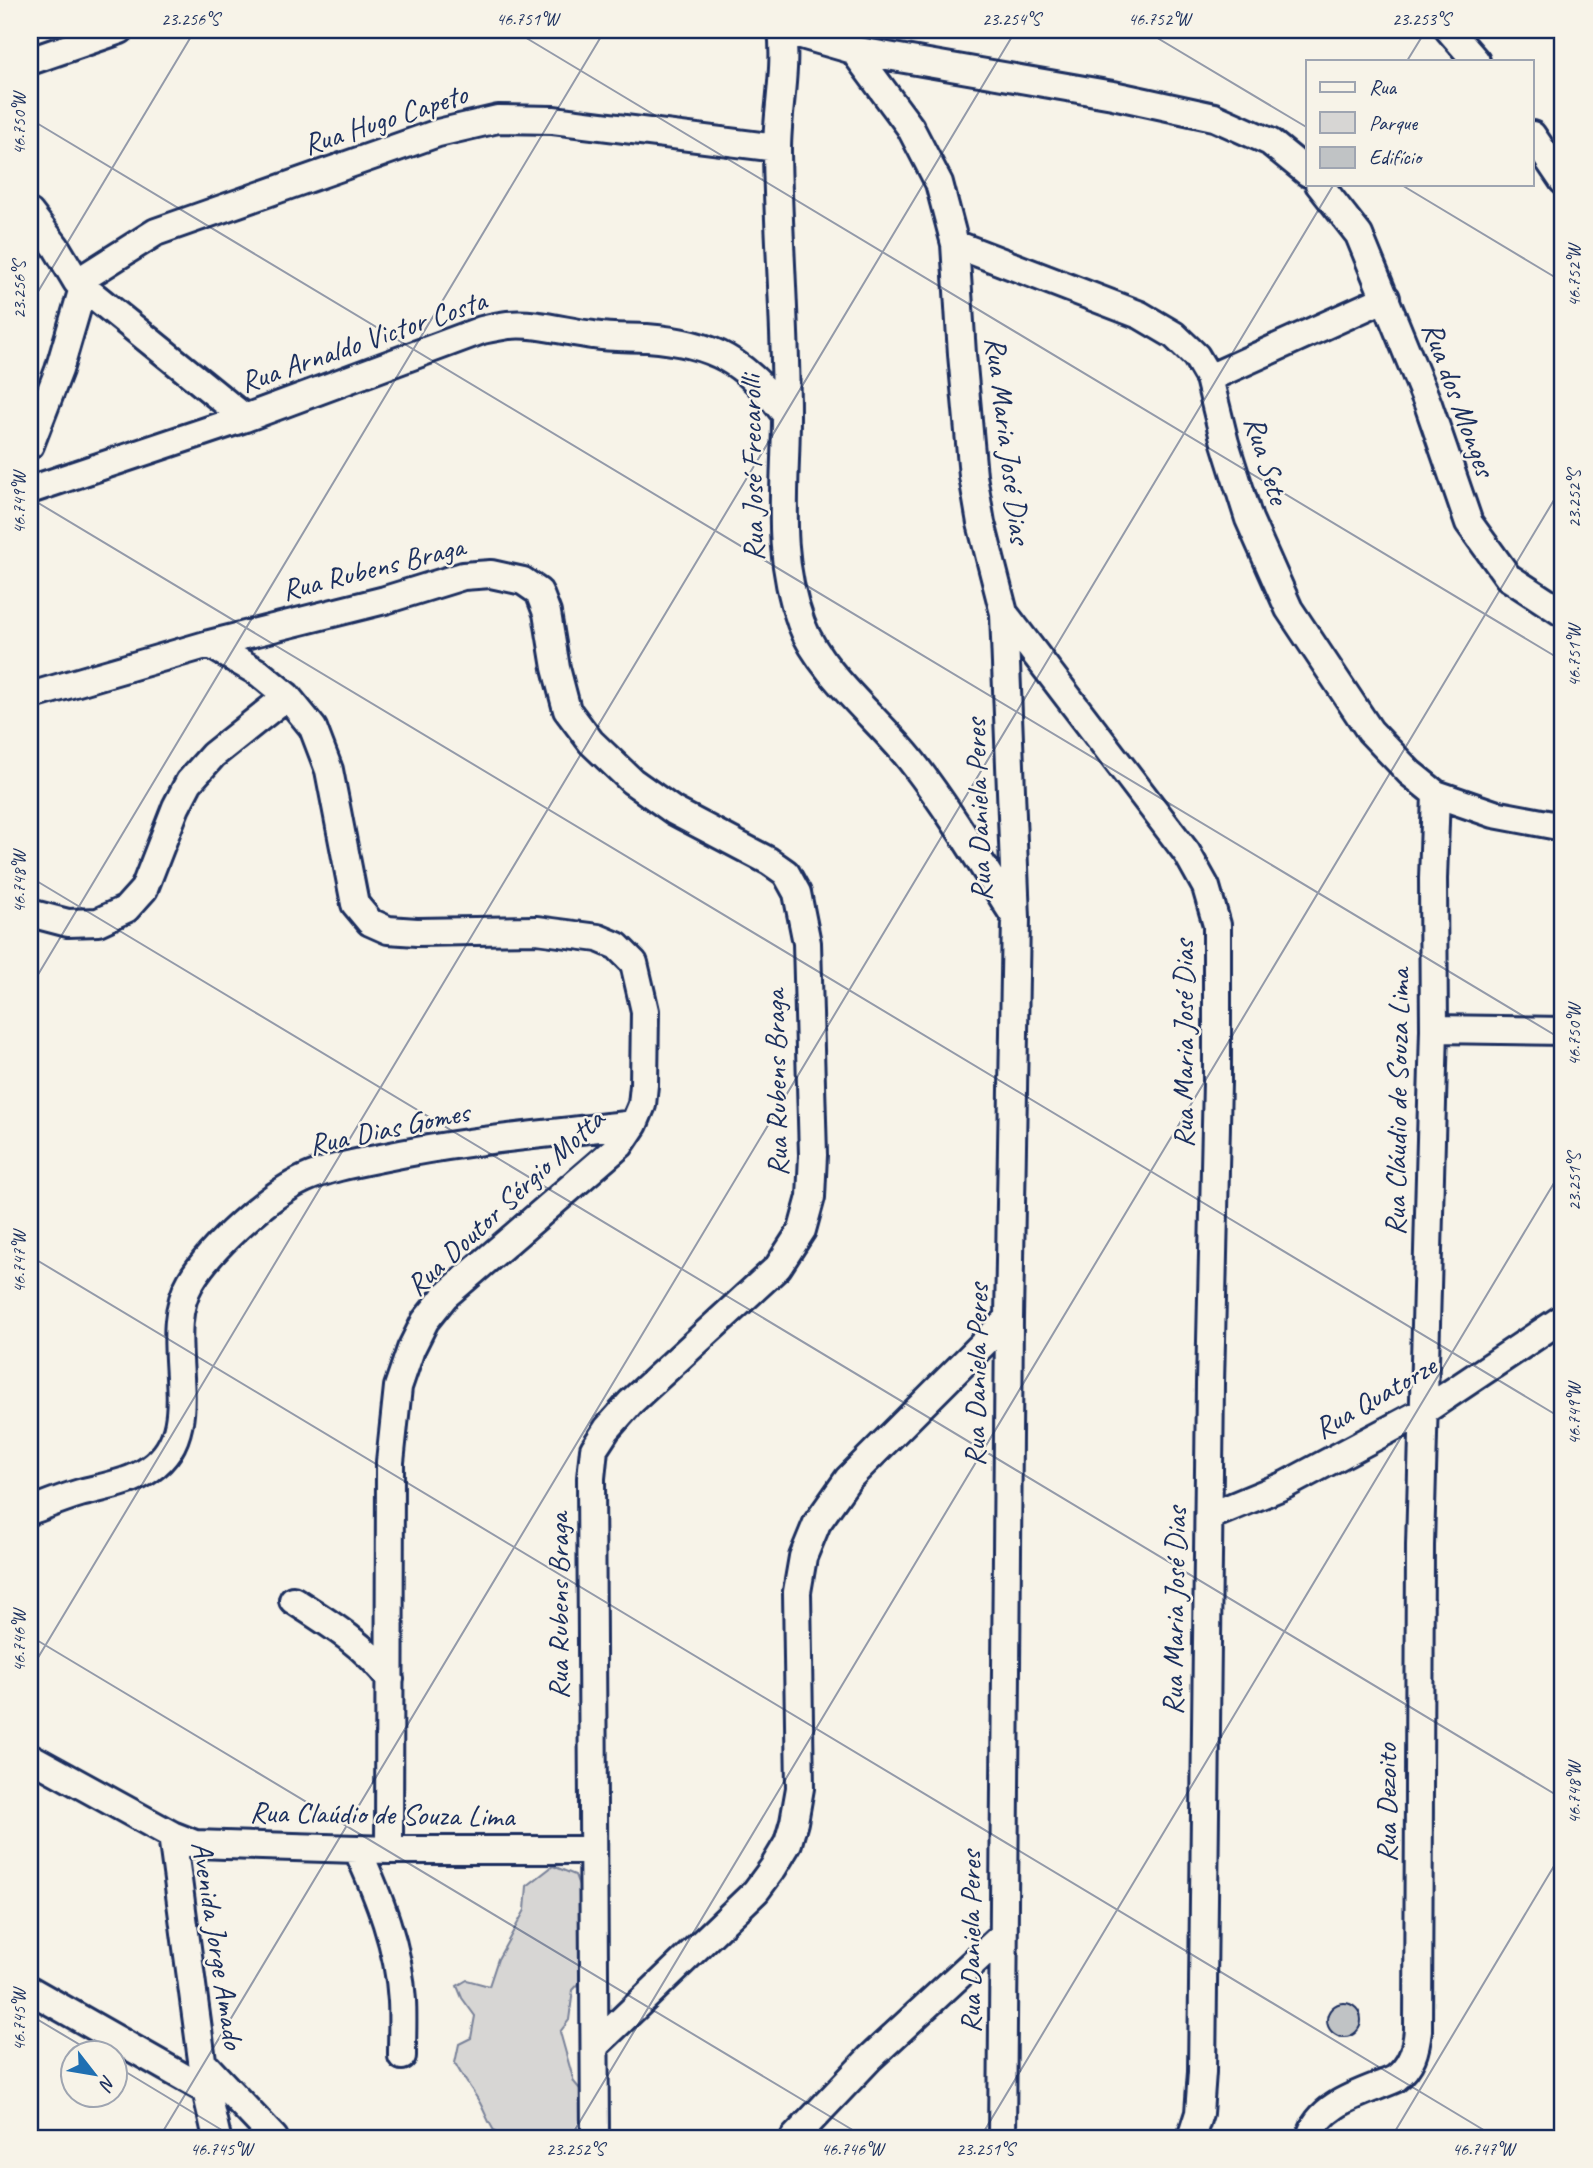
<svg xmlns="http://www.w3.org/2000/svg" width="1593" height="2168" font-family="Caveat,sans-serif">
<rect width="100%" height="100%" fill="#f7f3e8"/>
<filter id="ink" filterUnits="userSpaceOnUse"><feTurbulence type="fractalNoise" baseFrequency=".0143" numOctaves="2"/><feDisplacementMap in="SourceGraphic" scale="14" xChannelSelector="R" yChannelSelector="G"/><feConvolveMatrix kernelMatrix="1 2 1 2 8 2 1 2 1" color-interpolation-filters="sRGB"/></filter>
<g filter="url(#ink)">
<path fill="#d7d6d4" stroke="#798299" stroke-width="2" d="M 553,1866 L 575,1875 L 584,1899 L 584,1978 L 573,1990 L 569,2020 L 560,2032 L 574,2082 L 584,2094 L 585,2138 L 500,2138 C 489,2127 487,2116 480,2103 C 472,2089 462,2077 455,2063 L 459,2044 L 471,2038 L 475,2016 L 462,1998 L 457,1986 L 467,1980 L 489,1986 L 498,1959 L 525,1910 L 527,1886 Z"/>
<path fill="#c0c3c5" stroke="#1b2f5e" stroke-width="2" d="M1327 2020a17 17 0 1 1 34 0a17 17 0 1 1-34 0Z"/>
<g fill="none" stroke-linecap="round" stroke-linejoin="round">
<defs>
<path id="street" d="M 782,30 C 787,70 777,110 777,151 C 778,239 786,327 786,415 C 786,487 775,553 801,623 C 820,674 880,720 913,763 C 950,811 982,865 1015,917
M 784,30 L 853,50 L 1113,95 L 1214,117 L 1270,142 L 1308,173
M 1449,30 L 1476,61
M 853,50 L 910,127 L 939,183 L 955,244 L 962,354 L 973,476 L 981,523 L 1004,613 L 1187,853 L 1206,887 L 1217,925 L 1217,1082 L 1210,1384 L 1202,2072 L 1199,2113 L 1191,2138
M 30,61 L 120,30
M 1532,135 L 1563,181
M 1319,184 L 1359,235 L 1428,404 L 1469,523 L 1508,577 L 1563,613
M 30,213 L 56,247 L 77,282 L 245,418
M 955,244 L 1140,315 L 1174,335 L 1196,356 L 1209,378 L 1225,443 L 1249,519 L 1289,609 L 1370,731 L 1410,773 L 1436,794 L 1494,814 L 1563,827
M 77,282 L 156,232 L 438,133 L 498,119 L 553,120 L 777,148
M 1209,378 L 1386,298
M 30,445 L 59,370 L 83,288
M 30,490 L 245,418 L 482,330 C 491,328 500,326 508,325 C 536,322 566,332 593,335 C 611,338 629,337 647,338 C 714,343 745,361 786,415
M 209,644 L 259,673 L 287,696 L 313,728 L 329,770 L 355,904 L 370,922 L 388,930 L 417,932 L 537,930 L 598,938 L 617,946 L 634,963 L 645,1011 L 644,1085 L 642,1105 L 634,1124 L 620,1145 L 445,1296 L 425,1321 L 411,1349 L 398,1387 L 390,1462 L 389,1850
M 30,696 L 209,644 L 385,600 L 463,576 L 491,574 L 523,581 L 539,592 L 547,613 L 556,668 L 567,710 L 591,742 L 632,781 L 674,811 L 769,861 L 786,873 L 797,893 L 807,943 L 813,1155 L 811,1197 L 802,1230 L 778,1267 L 631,1402 L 607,1429 L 594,1449 L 591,1478 L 595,2138
M 30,913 L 68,923 L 98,922 L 126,909 L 144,889 L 176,807 L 189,782 L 213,755 L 287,696
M 1434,1029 L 1563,1031
M 30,1511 C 46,1505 63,1498 80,1493 C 102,1487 131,1483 150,1469 C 211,1427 156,1340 191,1281 C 211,1247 269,1195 304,1179 C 328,1168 356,1163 381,1158 C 464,1140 550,1134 634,1124
M 1210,1516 L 1285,1485 L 1424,1411 L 1563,1318
M 293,1600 C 329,1623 364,1644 390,1679
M 30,1757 L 172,1835 L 195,1844 L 389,1850 L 593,1850
M 172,1835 L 206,2090 L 217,2138
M 357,1849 C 379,1897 399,1947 402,2001 C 403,2019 402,2037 402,2056
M 30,1990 L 206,2090
M 596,2045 L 756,1891 L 773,1868 L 788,1843 L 794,1822 L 800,1788 L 797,1592 L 803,1557 L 817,1523 L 848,1479 L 1009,1318
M 202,2062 L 274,2138
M 794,2138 L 870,2058 L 1003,1935
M 1002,2138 L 1009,1318 L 1016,918 L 1004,613
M 1310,2138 C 1318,2103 1366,2092 1395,2079 C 1412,2066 1416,2050 1418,2030 L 1420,1546 L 1434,1029 L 1433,879 L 1436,794"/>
</defs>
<use href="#street" stroke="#1b2f5e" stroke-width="32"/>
<use href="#street" stroke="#f7f3e8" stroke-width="26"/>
</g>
</g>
<path fill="none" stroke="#1b2f5e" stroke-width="2" stroke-opacity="0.45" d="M 513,30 L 1563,661M 1144,30 L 1308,128M 1407,61 L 1426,30M 30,119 L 1563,1040M 1400,184 L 1563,282M 30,305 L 195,30M 30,498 L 1563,1419M 30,877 L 1563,1799M 30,988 L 605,30M 30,1256 L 1497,2138M 30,1636 L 866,2138M 30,1671 L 1016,30M 30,2015 L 92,2052M 116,2066 L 235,2138M 159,2138 L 1334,184M 570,2138 L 1563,485M 980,2138 L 1563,1168M 1391,2138 L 1563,1851"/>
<g text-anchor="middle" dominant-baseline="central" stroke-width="5" stroke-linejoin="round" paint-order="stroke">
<g font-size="30" fill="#1b2f5e" stroke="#f7f3e8">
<text transform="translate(385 119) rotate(-18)">Rua Hugo Capeto</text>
<text transform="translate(363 341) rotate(-19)">Rua Arnaldo Victor Costa</text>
<text transform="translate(1459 399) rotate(70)">Rua dos Monges</text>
<text transform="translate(1008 440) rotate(83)">Rua Maria José Dias</text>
<text transform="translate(1267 460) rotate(73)">Rua Sete</text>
<text transform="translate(752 468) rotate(-91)">Rua José Frecarolli</text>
<text transform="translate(373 568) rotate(-14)">Rua Rubens Braga</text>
<text transform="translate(978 810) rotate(-92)">Rua Daniela Peres</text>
<text transform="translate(1183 1044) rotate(-90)">Rua Maria José Dias</text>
<text transform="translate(776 1083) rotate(-91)">Rua Rubens Braga</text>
<text transform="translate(1397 1102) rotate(-89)">Rua Cláudio de Souza Lima</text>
<text transform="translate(389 1128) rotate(-12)">Rua Dias Gomes</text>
<text transform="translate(505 1202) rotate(-43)">Rua Doutor Sérgio Motta</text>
<text transform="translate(976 1375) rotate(-89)">Rua Daniela Peres</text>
<text transform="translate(1375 1397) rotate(-30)">Rua Quatorze</text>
<text transform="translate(558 1606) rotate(-90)">Rua Rubens Braga</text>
<text transform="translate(1174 1611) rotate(-89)">Rua Maria José Dias</text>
<text transform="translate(1386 1803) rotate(-90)">Rua Dezoito</text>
<text transform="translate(382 1814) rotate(1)">Rua Claúdio de Souza Lima</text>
<text transform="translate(970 1942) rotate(-90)">Rua Daniela Peres</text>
<text transform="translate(218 1945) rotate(81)">Avenida Jorge Amado</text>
</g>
</g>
<rect width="1593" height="2168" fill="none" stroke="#f7f3e8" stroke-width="77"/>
<rect x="1306" y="60" width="228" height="126" fill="#f7f3e8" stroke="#9fa5b1" stroke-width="2"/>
<rect x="1320" y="82" width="35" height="10" fill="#f7f3e8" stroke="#9fa5b1" stroke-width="2"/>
<text x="1369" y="94" font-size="21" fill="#1b2f5e">Rua</text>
<rect x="1320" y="112" width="35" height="21" fill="#d7d6d4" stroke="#9fa5b1" stroke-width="2"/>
<text x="1369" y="130" font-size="21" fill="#1b2f5e">Parque</text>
<rect x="1320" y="147" width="35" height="21" fill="#c0c3c5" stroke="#9fa5b1" stroke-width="2"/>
<text x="1369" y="164" font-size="21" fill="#1b2f5e">Edifício</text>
<g transform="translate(94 2074) rotate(121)"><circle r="33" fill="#f7f3e8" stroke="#9fa5b1" stroke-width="2"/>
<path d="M0-5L12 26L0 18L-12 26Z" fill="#1f6fb2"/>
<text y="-10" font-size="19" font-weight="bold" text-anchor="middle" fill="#1b2f5e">N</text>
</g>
<rect x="38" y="38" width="1516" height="2092" fill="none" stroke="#1b2f5e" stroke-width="2.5"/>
<g font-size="18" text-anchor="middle" fill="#1b2f5e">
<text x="190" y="25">23.256°S</text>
<text x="527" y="25">46.751°W</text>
<text x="1011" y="25">23.254°S</text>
<text x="1159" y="25">46.752°W</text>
<text x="1421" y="25">23.253°S</text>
<text transform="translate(19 124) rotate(-90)" y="6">46.750°W</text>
<text transform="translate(1574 276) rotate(-90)" y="6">46.752°W</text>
<text transform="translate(19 290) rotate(-90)" y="6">23.256°S</text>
<text transform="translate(1574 499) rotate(-90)" y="6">23.252°S</text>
<text transform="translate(19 503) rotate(-90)" y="6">46.749°W</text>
<text transform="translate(1574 656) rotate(-90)" y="6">46.751°W</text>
<text transform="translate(19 882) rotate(-90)" y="6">46.748°W</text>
<text transform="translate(1574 1035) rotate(-90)" y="6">46.750°W</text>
<text transform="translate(1574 1182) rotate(-90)" y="6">23.251°S</text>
<text transform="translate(19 1262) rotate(-90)" y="6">46.747°W</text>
<text transform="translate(1574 1414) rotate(-90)" y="6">46.749°W</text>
<text transform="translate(19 1641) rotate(-90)" y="6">46.746°W</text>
<text transform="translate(1574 1793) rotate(-90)" y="6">46.748°W</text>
<text transform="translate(19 2020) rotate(-90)" y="6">46.745°W</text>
<text x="221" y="2155">46.745°W</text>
<text x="575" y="2155">23.252°S</text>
<text x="852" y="2155">46.746°W</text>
<text x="985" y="2155">23.251°S</text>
<text x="1483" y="2155">46.747°W</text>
</g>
</svg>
